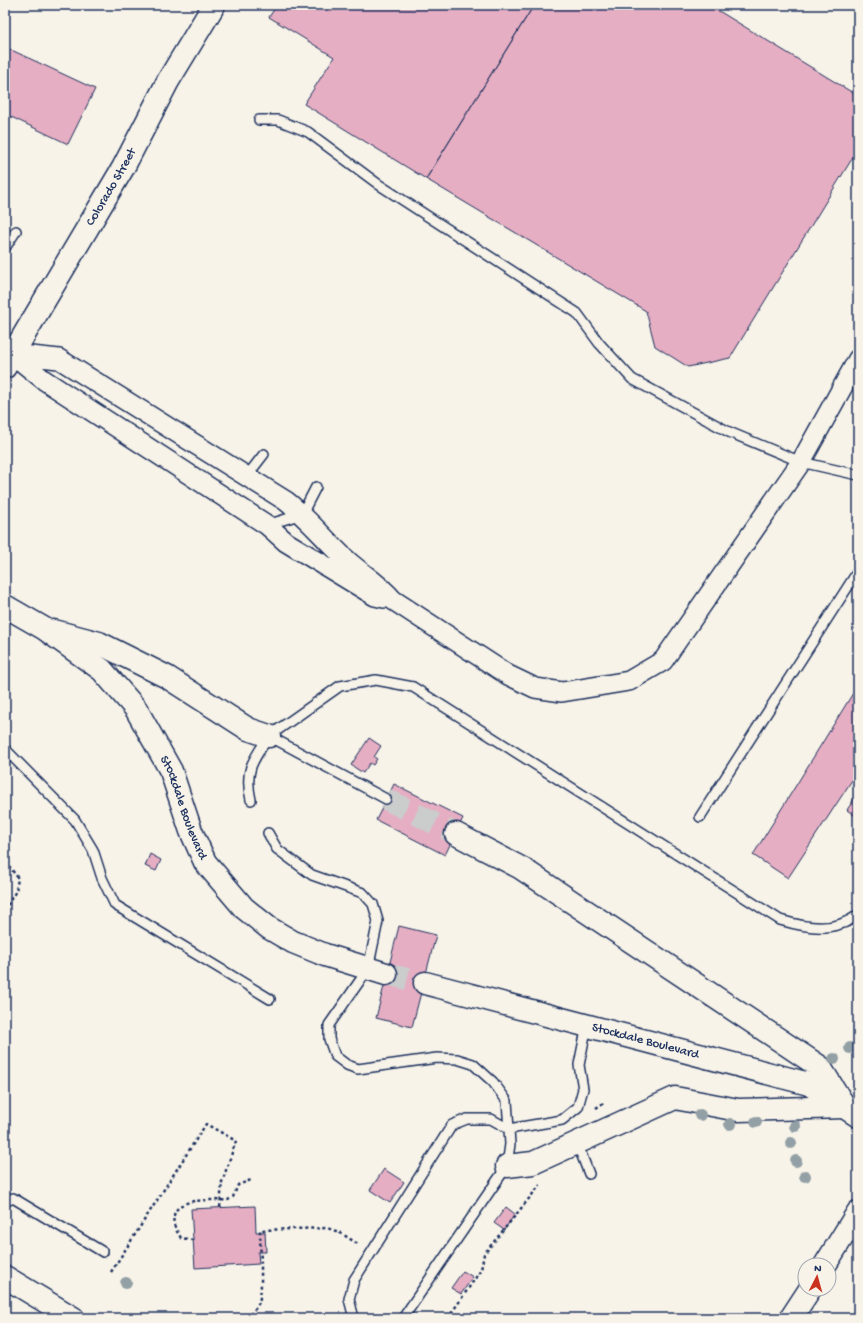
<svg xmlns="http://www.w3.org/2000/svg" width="863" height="1323" font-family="'Gochi Hand',sans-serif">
<rect width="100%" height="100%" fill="#f7f3e8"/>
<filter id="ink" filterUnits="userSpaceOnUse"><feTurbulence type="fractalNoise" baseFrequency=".025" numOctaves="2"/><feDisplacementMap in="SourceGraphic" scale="8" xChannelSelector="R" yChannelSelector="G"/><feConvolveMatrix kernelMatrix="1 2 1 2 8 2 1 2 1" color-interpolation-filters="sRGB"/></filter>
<g filter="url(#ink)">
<path fill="#e6aec2" stroke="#1b2f5e" d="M 277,5 L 534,5 L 426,179 L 304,104 L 334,57 L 269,17 Z
M 534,5 L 709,5 L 858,96 L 858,149 L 730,358 L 688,367 L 655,346 L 646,311 L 426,179 Z
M 5,47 L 95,89 L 68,144 L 5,114 Z
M 858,685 L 858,771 L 788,878 L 753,855 Z
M 369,738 L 381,746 L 374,757 L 377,759 L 373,765 L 370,763 L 363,773 L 351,765 Z
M 394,784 L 463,818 L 445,855 L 376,820 Z
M 858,793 L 858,818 L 847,810 Z
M 150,854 L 161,860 L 156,871 L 145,866 Z
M 399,926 L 436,935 L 412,1027 L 376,1018 Z
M 384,1169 L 404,1182 L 390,1203 L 370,1190 Z
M 255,1206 L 256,1232 L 265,1232 L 266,1252 L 258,1252 L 259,1264 L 195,1268 L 191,1209 Z
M 506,1207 L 515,1214 L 504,1230 L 494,1223 Z
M 463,1271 L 473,1277 L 461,1294 L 451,1288 Z"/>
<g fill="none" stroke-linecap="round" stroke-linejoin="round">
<path stroke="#cbcccc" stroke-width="22" stroke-dasharray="22 11" stroke-linecap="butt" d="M 386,799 L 456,834
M 386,974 L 425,983"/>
<defs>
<path id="service" d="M 259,120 L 278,120 L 308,132 L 378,184 L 577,313 L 599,343 L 632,379 L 729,432 L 801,462 L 858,475
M 5,248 L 16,231
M 247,476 L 264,454
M 267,525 L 302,514 L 316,487
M 5,749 L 75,820 L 93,850 L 102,878 L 115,905 L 270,999
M 386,799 L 269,736 L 340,686 L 376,680 L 413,687 L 780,920 C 807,928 834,933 858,915
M 251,800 C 244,770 253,760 269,736
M 700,817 L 858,571
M 268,833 L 277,849 L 312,875 L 363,893 L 373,904 L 378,921 L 368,969 L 329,1025 L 329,1039 L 335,1056 L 347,1065 L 358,1069 L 437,1058 L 457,1059 L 473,1064 L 493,1082 L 507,1101 L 510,1144 L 507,1166 L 403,1318
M 577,1143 L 589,1174
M 5,1202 L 13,1198 L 103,1252
M 354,1318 L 349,1299 L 354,1280 L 452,1125 L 467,1119 L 491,1119 L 509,1129 L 562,1120 L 578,1107 L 583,1089 L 579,1065 L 587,1025"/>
<path id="minor" d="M 12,354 L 59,359 L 286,501 C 309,519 327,542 349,562 C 364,575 380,584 393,600 L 508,675 L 535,688 L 562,692 L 629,681 L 663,661 L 801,462 L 858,359
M 12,354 L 44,380 L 267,525 L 286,542 L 375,596 L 384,598"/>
<g id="secondary">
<path id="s1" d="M 5,367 L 123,168 L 168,81 L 214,5"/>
<path id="s2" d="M 5,606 L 45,629 L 102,670 L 136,709 L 171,771 L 191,831 L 205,862 L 244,908 L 269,928 L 293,942 L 325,955 L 386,974"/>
<path d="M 54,631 L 99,643 L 167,677 L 248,729 L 269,736"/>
<path d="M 456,834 L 521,868 L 820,1067 L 845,1107"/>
<path id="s3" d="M 425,983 L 809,1084 L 858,1116"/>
<path d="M 507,1166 L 533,1163 L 675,1098 L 738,1110 L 845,1107"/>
<path d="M 5,1277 L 73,1318"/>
</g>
<path id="primary" d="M 825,1265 L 858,1212
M 791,1318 L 810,1289"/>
</defs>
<use href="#service" stroke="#1b2f5e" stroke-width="12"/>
<use href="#minor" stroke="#1b2f5e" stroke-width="22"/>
<use href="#secondary" stroke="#1b2f5e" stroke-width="25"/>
<use href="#primary" stroke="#1b2f5e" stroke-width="25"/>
<path stroke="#1b2f5e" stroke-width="2.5" stroke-dasharray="3 3" stroke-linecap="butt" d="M 5,861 L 18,878 L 16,891 L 5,909
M 596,1108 L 605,1102
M 193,1240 L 181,1238 C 176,1230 172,1224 174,1215 C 179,1196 212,1201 228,1200 L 233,1197 L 238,1185 L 251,1180
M 111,1272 L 206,1124 L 236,1141 L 222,1182 L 220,1208
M 245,1318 C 251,1314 256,1309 259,1302 C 263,1290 260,1245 260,1230 L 327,1228 L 339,1232 L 358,1244
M 448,1318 L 481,1270 L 484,1254 L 540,1185"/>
<use href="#service" stroke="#f7f3e8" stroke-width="9"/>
<use href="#minor" stroke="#f7f3e8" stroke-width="19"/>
<use href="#secondary" stroke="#f7f3e8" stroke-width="22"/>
<use href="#primary" stroke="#f7f3e8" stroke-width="22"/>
</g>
<g fill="#929fa5">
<circle cx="850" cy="1048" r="6"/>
<circle cx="834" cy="1059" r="6"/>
<circle cx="700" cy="1115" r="6"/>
<circle cx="756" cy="1122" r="6"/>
<circle cx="730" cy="1124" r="6"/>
<circle cx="795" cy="1126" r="6"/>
<circle cx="791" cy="1143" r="6"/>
<circle cx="796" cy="1161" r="6"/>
<circle cx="805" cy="1176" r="6"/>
<circle cx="126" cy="1283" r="6"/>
</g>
</g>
<g text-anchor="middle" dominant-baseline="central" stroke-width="3" stroke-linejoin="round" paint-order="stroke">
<g font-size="13" fill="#1b2f5e" stroke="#f7f3e8">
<text stroke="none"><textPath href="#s1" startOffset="209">Colorado Street</textPath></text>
<text stroke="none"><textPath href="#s2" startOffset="278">Stockdale Boulevard</textPath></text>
<text stroke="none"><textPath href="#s3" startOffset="228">Stockdale Boulevard</textPath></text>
</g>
</g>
<rect width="863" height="1323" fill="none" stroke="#f7f3e8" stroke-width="20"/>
<rect x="10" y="10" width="843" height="1303" fill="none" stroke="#1b2f5e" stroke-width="1.5" filter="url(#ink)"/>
<g transform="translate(817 1277) rotate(6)"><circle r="19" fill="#f7f3e8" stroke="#9fa5b1"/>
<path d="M0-3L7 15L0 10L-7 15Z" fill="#c8321e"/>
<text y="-6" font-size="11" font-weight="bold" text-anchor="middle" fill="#1b2f5e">N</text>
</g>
</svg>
